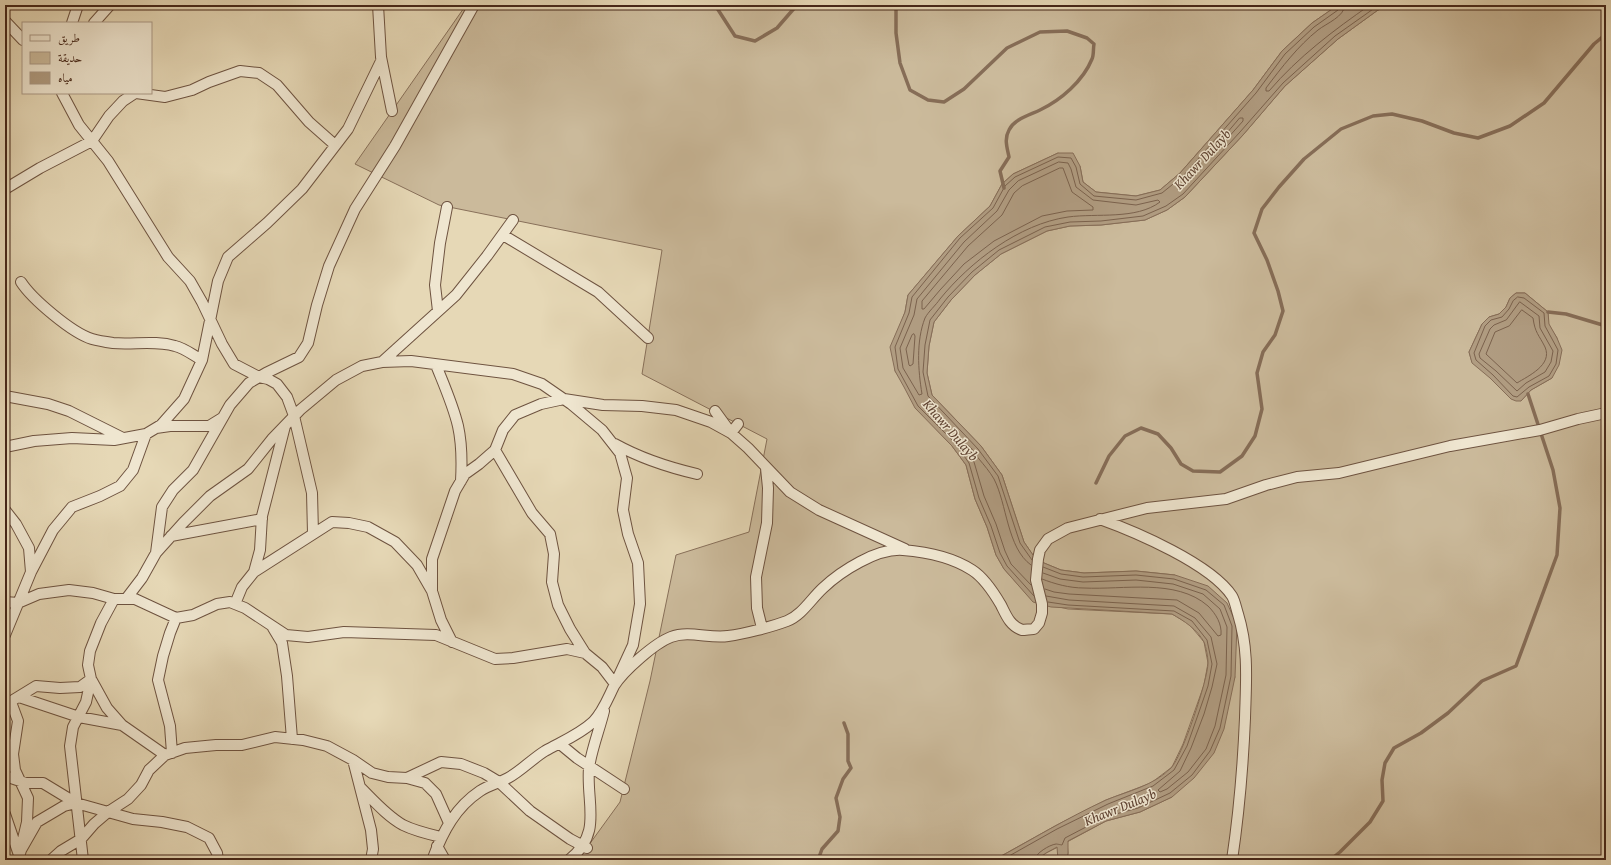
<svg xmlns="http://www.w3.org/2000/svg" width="1611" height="865" font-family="'Gentium Book Plus',Amiri,serif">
<rect width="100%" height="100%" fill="#e6d8b6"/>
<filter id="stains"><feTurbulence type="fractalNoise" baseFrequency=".005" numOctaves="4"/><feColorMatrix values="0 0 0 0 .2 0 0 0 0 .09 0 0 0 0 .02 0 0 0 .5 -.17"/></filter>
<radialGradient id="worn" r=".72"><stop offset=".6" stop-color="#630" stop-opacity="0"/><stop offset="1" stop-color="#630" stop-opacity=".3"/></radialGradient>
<path fill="#cbba9b" stroke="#88705a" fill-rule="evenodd" d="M 466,5 L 1338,5 L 1312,23 L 1282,51 L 1253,90 L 1180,173 L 1160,190 L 1136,196 L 1096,192 L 1083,182 L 1080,166 L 1058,153 L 1013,174 L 1002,184 L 990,206 L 958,236 L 908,295 L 905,312 L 900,326 L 895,371 L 935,428 L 952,446 L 966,465 L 975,499 L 987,527 L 996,555 L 1004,569 L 1033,601 L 1068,609 L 1172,614 L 1189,624 L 1204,642 L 1208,663 L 1204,685 L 1183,744 L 1172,767 L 1151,783 L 1106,800 L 1055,826 L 994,860 L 578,860 L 620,802 L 650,681 L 676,555 L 749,532 L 767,439 L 642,374 L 662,250 L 439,205 L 355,164 Z
M 1394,5 L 1606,5 L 1606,860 L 1067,860 L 1068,853 L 1067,842 L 1106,821 L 1140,812 L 1172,797 L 1235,677 L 1175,575 L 1136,571 L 1084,573 L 1061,570 L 1044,563 L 1033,555 L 1024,542 L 1002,475 L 981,446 L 932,395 L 927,373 L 929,346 L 934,322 L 951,300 L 975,275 L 1001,254 L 1047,231 L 1070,226 L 1101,225 L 1145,220 L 1167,210 L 1185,197 L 1243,135 L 1285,86 L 1338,39 L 1378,10 ZM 1516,293 L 1525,293 L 1548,312 L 1548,324 L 1557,338 L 1552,378 L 1531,390 L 1521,401 L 1472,362 L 1469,352 L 1482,324 L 1489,317 L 1499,314 L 1506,307 L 1510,298 Z
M 1058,847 L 1058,860 L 1036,860 L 1046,853 Z"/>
<path fill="#b09c81" stroke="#866d57" d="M 1338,5 L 1394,5 L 1378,10 L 1338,39 L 1285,86 L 1243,135 L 1185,197 L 1167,210 L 1145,220 L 1101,225 L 1070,226 L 1047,231 L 1001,254 L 975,275 L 951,300 L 934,322 L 929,346 L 927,373 L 932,395 L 981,446 L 1002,475 L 1024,542 L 1033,555 L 1044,563 L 1061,570 L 1084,573 L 1136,571 L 1175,575 L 1208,586 L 1227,603 L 1237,625 L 1235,677 L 1224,729 L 1214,753 L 1194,778 L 1172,797 L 1140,812 L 1106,821 L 1068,841 L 1068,853 L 1067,860 L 1058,860 L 1057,847 L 1046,853 L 1036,860 L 994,860 C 1031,840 1067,818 1106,800 C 1128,791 1153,786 1171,768 C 1182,757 1208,679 1208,663 C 1208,657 1206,647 1204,642 C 1197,629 1184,621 1172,614 L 1051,607 L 1033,602 L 1004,569 L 996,555 L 987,527 L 975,499 L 966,465 L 952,446 L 915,408 L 904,387 L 895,371 L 890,347 L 905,312 L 908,295 L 958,236 L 990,206 L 1002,184 L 1013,174 L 1058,153 L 1073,153 L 1080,166 L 1083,182 L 1096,192 L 1136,196 L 1160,190 L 1180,173 L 1253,90 L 1282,51 L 1312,23 Z
M 1516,293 L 1525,293 L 1548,312 L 1549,324 L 1557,338 L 1562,350 L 1559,365 L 1552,378 L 1531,390 L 1521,401 L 1516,401 L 1511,399 L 1490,378 L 1472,363 L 1469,352 L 1482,324 L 1489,317 L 1499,314 L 1506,307 L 1510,298 Z"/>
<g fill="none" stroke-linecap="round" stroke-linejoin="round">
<path stroke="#7b624d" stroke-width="1" d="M 1345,5 C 1344,17 1327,23 1318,30 C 1298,46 1282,67 1266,88 L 1266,91 L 1269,91 C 1298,57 1334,30 1370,5
M 1240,118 L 1243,118 L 1243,121 L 1226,140 L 1223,140 L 1223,138 Z
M 1059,162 L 1068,163 L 1071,169 L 1076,187 L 1093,200 L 1136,205 L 1158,200 L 1160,202 C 1136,220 1097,213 1068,217 C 1019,224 970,262 940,299 C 936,305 928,312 925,318 C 916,341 918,370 922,394 L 919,395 L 903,368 L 900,348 L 914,315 L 917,299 L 964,242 L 997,211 L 1009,190 L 1018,181 Z
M 1060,168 L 1063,168 L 1072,192 L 1093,207 L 1093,210 L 1067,211 L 1042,216 L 994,241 L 964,264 L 940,290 L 924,309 L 922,309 L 922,301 L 937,283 L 968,246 L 1002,215 L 1014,193 L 1022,186 Z
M 1518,297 L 1524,298 L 1544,313 L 1545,326 L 1558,350 L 1556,364 L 1549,376 L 1529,387 L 1517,397 L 1513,396 L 1493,375 L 1476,360 L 1474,353 L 1485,326 L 1491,320 L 1502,317 L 1509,309 L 1513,301 Z
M 1520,302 L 1539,316 L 1540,328 L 1553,351 L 1551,362 L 1545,372 L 1526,383 L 1517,391 L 1496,371 L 1480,358 L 1479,354 L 1490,329 L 1494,325 L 1506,320 Z
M 1522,310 L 1533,318 C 1535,333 1539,335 1545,347 C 1553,365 1528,376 1517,383 L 1486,354 L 1495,332 L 1509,326 Z
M 914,334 L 915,336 L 913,364 L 910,366 L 909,365 L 906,349 L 912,335 Z
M 1032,560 L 1020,543 L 998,476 L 978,449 L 928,396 L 923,372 L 925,345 L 930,320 L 948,297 L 972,272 L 999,250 L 1045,227 L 1070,222 L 1101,221 L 1143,216 L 1166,206 L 1183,194 L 1240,132 L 1283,83 L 1335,36 L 1376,7 L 1381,5
M 1043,573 L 1060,579 L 1083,582 L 1136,580 L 1173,584 L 1203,594 L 1220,609 L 1227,627 L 1226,675 L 1215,726 L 1206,749 L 1188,772 L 1167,789 L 1160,792 L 1158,790 L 1180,771 L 1191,748 L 1204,714 L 1212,687 L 1217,664 L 1211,637 L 1195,618 L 1174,606 L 1069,600 L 1046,596
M 1042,579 C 1055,584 1069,588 1084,588 C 1123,590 1176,578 1208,606 C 1216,614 1222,624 1221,635 L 1218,636 L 1199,613 L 1177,600 L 1069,594 L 1054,592 L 1045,589
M 1031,585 L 1011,564 L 1005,551 L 996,524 L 984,496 L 974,462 L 964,447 L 965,444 C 971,445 975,454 979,459 C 984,465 990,472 994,479 C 1007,504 1007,548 1031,565
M 1034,596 L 1007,566 L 1000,553 L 991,526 L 979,498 L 969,463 L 955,443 L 918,406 L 898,369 L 895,347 L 909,313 L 912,297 L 960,238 L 993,208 L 1005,186 L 1015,177 L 1058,157 L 1071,158 L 1076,167 L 1080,184 L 1094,196 L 1136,200 L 1162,193 L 1183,176 L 1256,93 L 1285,54 L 1314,27 L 1338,10 L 1340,5
M 1002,860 L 1057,829 L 1108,804 L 1153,786 L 1174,770 L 1187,746 L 1199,712 L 1208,686 L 1212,664 L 1207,640 L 1192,621 L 1174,611 L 1068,605 L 1048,602
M 1034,860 C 1036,853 1049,845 1056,844 C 1057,844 1062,845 1062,845 L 1065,838 L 1105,817 L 1138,808 L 1170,793 L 1192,775 L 1210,751 L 1220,728 L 1231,676 L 1232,626 L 1224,605 L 1206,590 L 1174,579 L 1136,575 L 1083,577 L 1061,574 L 1043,567"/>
<path stroke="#866d57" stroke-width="3.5" d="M 715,5 L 735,36 L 755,41 L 777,28 L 797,5
M 896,5 L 896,33 L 900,63 L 910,90 L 928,100 L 944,102 L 964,89 L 1007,48 L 1040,32 L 1067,31 L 1087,38 L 1094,44 C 1093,49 1094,55 1092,59 C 1083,81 1061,100 1040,110 C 1030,115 1014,119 1009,130 C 1004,139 1007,147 1009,157 L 1000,171 L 1004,188
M 1601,5 L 1606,8
M 1548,312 L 1566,314 L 1606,326
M 1096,483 L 1109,456 L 1125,436 L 1141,428 L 1158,434 L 1171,448 L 1181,464 L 1193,471 L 1220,472 L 1242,456 L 1255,436 L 1262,409 L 1257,373 L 1263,352 L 1275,335 L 1283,311 L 1278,291 L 1267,260 L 1254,233 L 1262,209 L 1279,187 L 1304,159 L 1341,129 L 1373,116 L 1392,114 L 1422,121 L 1454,133 L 1478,138 L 1510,126 L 1544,103 L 1594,44 L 1606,34
M 818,860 L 822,849 L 838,831 L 840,817 L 836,798 L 843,779 L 851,768 L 848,761 L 848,734 L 844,723
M 1330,860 L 1340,852 L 1370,822 L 1383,801 L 1382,780 L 1385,763 L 1394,748 L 1421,733 L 1448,713 L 1482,681 L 1516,666 L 1557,555 L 1560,508 L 1553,470 L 1528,394"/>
<defs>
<path id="minor" d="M 378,5 L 381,57 L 392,111
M 5,21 L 23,40
M 72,23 L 78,5
M 94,23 L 110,5
M 62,93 L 79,125 L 108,161 L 168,257 L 190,281 L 202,302 L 222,344 L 234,364 L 259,377 L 268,379 L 277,384 L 287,397 L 294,416 L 312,493 L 313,533
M 136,93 L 165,97 L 192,90 L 209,82 L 240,71 L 259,73 L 277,85 L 309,122 L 335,145
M 5,189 L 40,168 L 92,141 L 109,116 L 123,101 L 135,93
M 503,235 L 598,292 L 648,338
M 21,282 C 32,299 72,333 92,339 C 99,341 106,342 113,343 C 133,345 155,340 175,346 C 184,348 193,355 202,360
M 438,311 L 435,285 L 440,243 L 447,207
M 382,362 L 456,295 L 487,256 L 513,220
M 436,365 C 444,385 453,405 458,426 C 462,444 462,463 461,481
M 5,396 L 48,404 L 69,411 L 123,438
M 715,411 L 731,433 L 738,424
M 156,428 L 170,426 L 209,426 L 222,418
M 615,444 C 642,459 667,467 697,474
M 5,447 L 34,441 L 72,438 L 114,440 L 146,434 L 161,425 L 184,399 L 202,360 L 218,281 L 228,257 L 267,223 L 302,189 L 348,129 L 381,61
M 495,450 L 532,513 L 550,534 L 554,554 L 552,582 L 558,605 L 570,629 L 585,653
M 5,510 L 16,524 L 29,548 L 31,572
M 1100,519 C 1136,532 1211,564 1232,596 C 1235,601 1236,608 1238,614 C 1249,650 1246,681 1245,718 C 1243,766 1239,813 1232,860
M 171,536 L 262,519
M 156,553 L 162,507 L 173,490 L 193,470 L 230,405 L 249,383 L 266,373 L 299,357 L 308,343 L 317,305 L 329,266 L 355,209 L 395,146 L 474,5
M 254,572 L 260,550 L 262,516 L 285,426
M 5,602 L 18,603 L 39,594 L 69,590 L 93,593 L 114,599 L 135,599 L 176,618 L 193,615 L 217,604 L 230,602 L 245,608 L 286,635 L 308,637 L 344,632 L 436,635 L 495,659 L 513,658 L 567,649 L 585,653 L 602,667 L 615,684 L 633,645 L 640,604 L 638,563 L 628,534 L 623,510 L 627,478 L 620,453 L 602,430 L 571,404 L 542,384 L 513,374 L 411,361 L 382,362 L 362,366 L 336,380 L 300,410 L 272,439 L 248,469 L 210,496 L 183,523 L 156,553 L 142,578 L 126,599
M 235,604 L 242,587 L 254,572 L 332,522 L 349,523 L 368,527 L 395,542 L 417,565 L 432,591
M 273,628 L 282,643 L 287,676 L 292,739
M 762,628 L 757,608 L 756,577 L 767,523 L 768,488 L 766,468
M 5,635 L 31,572 L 53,530 L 72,507 L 100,496 L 120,486 L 133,470 L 146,434
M 452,642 L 441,620 L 432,591 L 432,559 L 455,491 L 465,474 L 479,464 L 495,450 L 503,430 L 515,415 L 541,404 L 564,399 L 603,405 L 642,406 L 676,410 L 711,422 L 731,433 L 748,448 L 790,492 L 819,510 L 905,549
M 19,697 L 79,717 L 122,725
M 11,702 L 18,721 L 13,754 L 15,770 L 28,798 L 27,822 L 23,839
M 5,705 L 36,686 L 60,688 L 80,687 L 91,679 L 107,708 L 122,725 L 165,755
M 560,744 L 577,758 L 624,789
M 172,753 L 170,726 L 158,680 L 163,656 L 170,633 L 176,618
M 353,760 L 371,830 L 373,849 L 371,860
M 5,776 L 26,783 L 43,783 L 76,803
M 407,778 L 441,762 L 461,764 L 484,773 L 499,782 L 530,811 L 570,839 L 587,848
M 361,788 C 374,801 387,816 403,825 C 415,831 428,834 441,837
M 5,814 L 20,858
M 437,846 L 445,860
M 18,860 L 21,850 L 37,822 L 64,806 L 76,803 L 133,819 L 162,822 L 187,827 L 209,838 L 217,853 L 218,860
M 51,860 L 61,851 L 81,839 L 94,824 L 108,812 L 128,799 L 141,785 L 149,770 L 165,755 L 185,748 L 216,745 L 242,745 L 275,737 L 303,740 L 327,746 L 353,760 L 372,773 L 388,777 L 407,778 L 425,783 L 436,794 L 449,823
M 83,860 L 70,746 L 73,727 L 86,702 L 91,679 L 88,665 L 90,651 L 101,623 L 114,599
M 430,860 L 433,858 C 443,831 456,807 480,791 C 489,785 499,783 508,778 C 521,771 532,759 545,751 C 561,742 579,735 593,722 C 603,712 608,698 614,686 C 623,671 655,643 671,637 C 689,630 710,639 728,636 C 744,634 771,627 787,621 C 802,615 811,599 823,588 C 841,571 877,548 903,550 C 927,552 952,557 972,570 C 983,577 994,593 1001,605 C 1006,615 1010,626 1022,630 C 1025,630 1031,629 1034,629 L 1039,623 L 1042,613 L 1042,604 L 1036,580 L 1038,559 L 1040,550 L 1048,539 L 1068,528 L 1147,508 L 1226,499 L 1266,485 L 1297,477 L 1339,473 L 1450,446 L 1540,430 L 1578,419 L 1606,413
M 569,860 C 603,833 586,804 589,768 C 591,751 600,728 604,711"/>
</defs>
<use href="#minor" stroke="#6e5340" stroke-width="12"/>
<use href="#minor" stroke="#efe6d0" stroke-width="10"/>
</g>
<g text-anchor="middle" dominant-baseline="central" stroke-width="3" stroke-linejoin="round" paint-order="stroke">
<g font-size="14" font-style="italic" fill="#604433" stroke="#efe6d0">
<text transform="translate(1202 159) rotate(-47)">Khawr Dulayb</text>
<text transform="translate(951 430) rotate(49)">Khawr Dulayb</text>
<text transform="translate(1120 807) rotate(-22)">Khawr Dulayb</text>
</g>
</g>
<rect width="1611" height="865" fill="none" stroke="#e6d8b6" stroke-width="20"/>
<rect x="6" y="6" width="1599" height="853" fill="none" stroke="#462719" stroke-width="2"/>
<rect x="10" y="10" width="1591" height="845" fill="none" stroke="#462719"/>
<rect x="22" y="22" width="130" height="72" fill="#efe6d0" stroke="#ab9a87"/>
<rect x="30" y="35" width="20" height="6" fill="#efe6d0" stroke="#ab9a87"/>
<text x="58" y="42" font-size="12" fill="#462719">طريق</text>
<rect x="30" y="52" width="20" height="12" fill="#cbba9b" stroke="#ab9a87"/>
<text x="58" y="62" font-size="12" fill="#462719">حديقة</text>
<rect x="30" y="72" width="20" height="12" fill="#b09c81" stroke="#ab9a87"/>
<text x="58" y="82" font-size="12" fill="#462719">مياه</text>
<rect width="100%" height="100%" filter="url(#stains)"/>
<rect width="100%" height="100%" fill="url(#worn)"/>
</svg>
